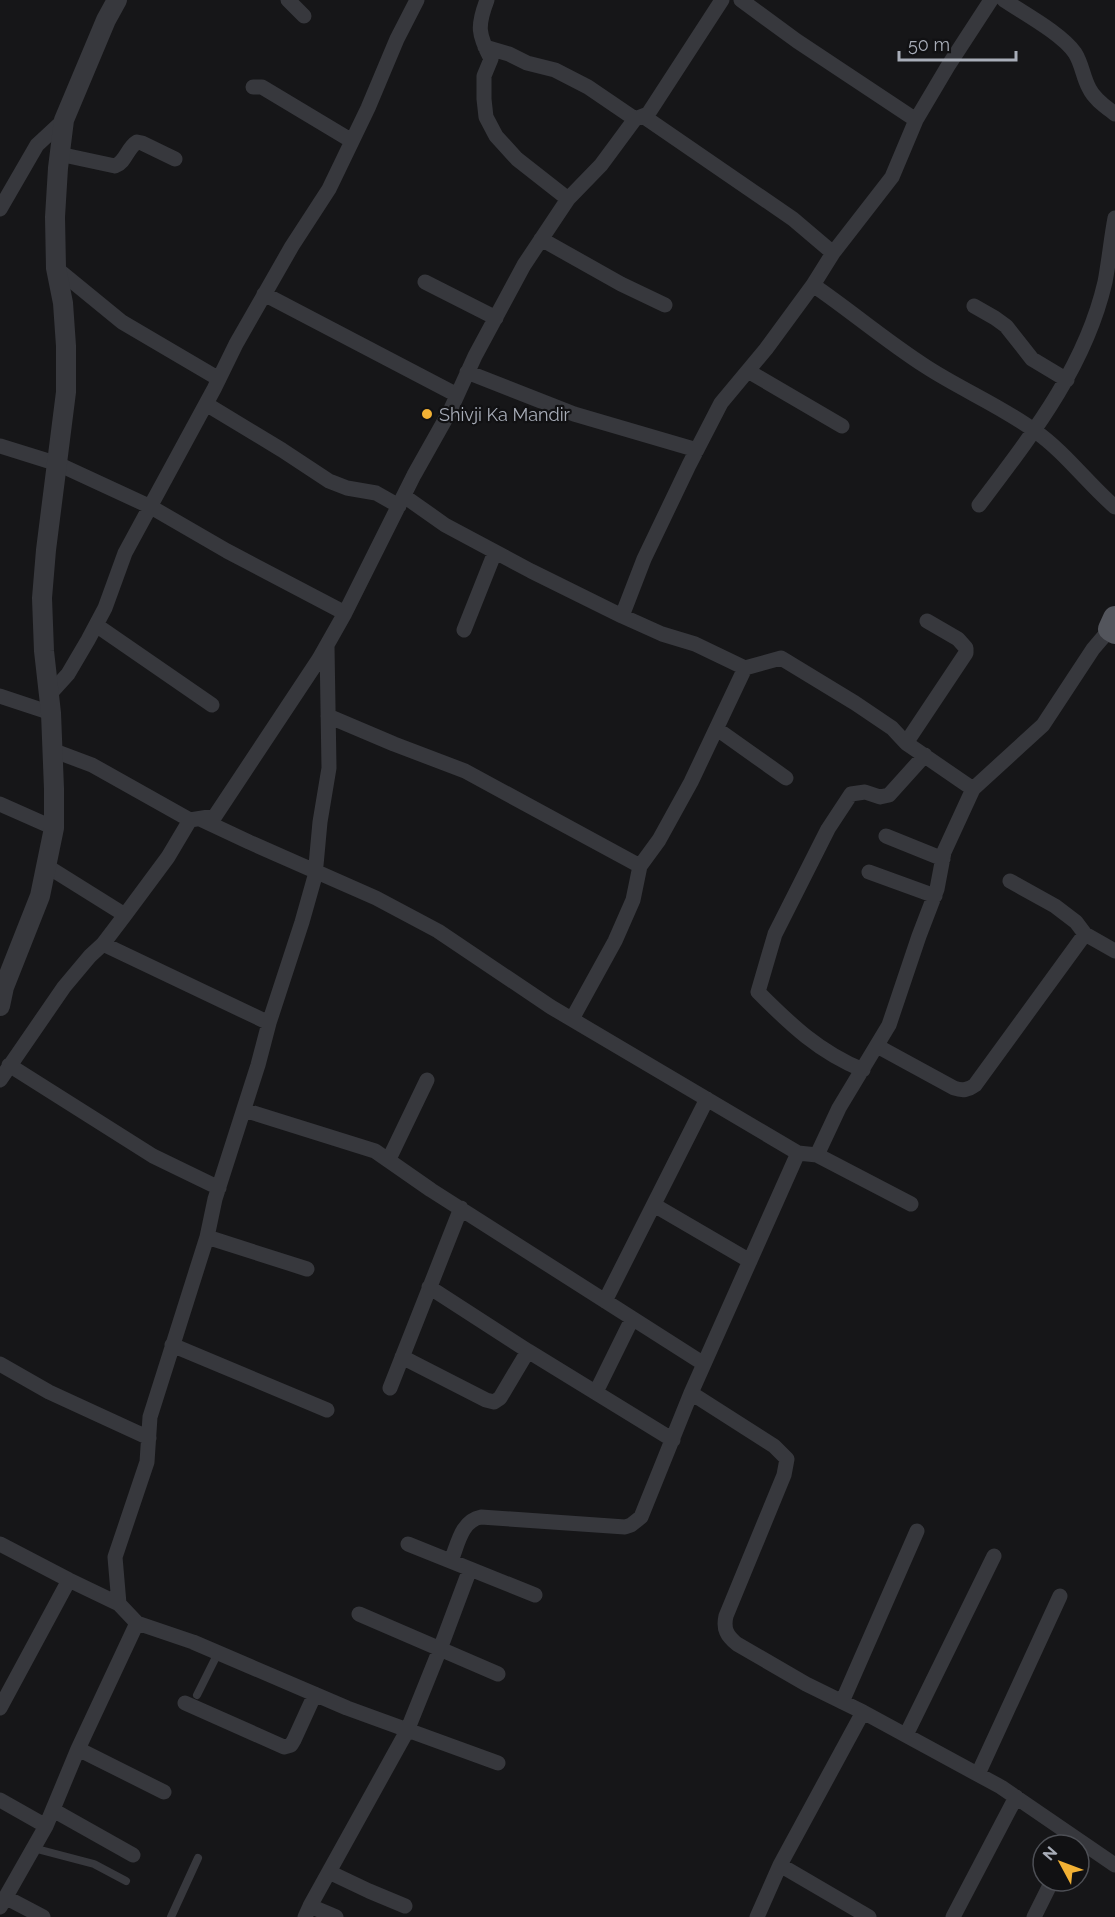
<svg xmlns="http://www.w3.org/2000/svg" width="1115" height="1917" font-family="Raleway,sans-serif">
<rect width="100%" height="100%" fill="#161618"/>
<g fill="none" stroke-linecap="round" stroke-linejoin="round">
<path stroke="#37383d" stroke-width="8" d="M 197,1695 L 218,1653
M 33,1848 L 94,1864 L 126,1881
M 171,1917 L 198,1858"/>
<path stroke="#37383d" stroke-width="15" d="M 288,0 L 304,16
M 487,0 C 477,26 478,34 491,59 L 484,76 L 484,99 L 486,117 L 496,136 L 517,159 L 568,199
M 741,0 L 797,41 L 916,120
M 1004,0 C 1025,14 1062,34 1075,53 C 1082,64 1083,77 1089,88 C 1094,99 1106,107 1115,114
M 485,47 L 509,54 L 527,63 L 555,70 L 588,87 L 635,119
M 253,87 L 262,87 L 352,141
M 643,116 L 793,219 L 833,253
M 59,154 L 115,166 C 126,162 127,148 137,142 L 142,143 L 175,159
M 0,209 L 37,145 L 64,120
M 541,239 L 621,284 L 665,305
M 56,268 L 122,322 L 219,379
M 425,282 L 496,318
M 813,285 C 851,311 886,341 925,366 C 960,389 1001,406 1035,431 C 1066,453 1087,483 1115,507
M 264,294 L 457,395
M 974,306 L 995,318 L 1006,326 L 1032,359 L 1067,380
M 748,371 L 842,426
M 467,372 L 574,414 L 697,450
M 206,404 L 282,450 L 329,481 L 347,488 L 376,493 L 399,506
M 0,446 L 58,464 L 151,507 L 227,551 L 345,613
M 404,496 L 445,525 L 531,571 L 622,616 L 662,634 L 695,644 L 745,668 L 781,658 L 855,703 L 892,728 L 906,743 L 973,789
M 979,505 C 1031,436 1085,368 1105,282 C 1109,261 1111,239 1115,218
M 622,616 L 644,559 L 689,465 L 721,403 L 766,349 L 813,285 L 833,253 L 892,177 L 916,120 L 948,66 L 991,0
M 96,625 L 212,705
M 464,630 L 495,552
M 49,695 L 68,674 L 88,640 L 105,608 L 125,553 L 214,389 L 236,344 L 292,246 L 329,189 L 368,108 L 397,39 L 417,0
M 0,696 L 51,713
M 328,716 L 394,744 L 465,771 L 640,866
M 717,729 L 786,778
M 906,743 L 966,653 L 966,648 L 958,639 L 927,621
M 0,804 L 54,828
M 200,819 L 249,842 L 376,898 L 438,931 L 551,1007 L 798,1153 L 817,1155 L 911,1204
M 190,820 L 215,816 L 319,659 L 345,613 L 414,475 L 450,411 L 475,356 L 524,265 L 568,199 L 601,165 L 635,119 L 648,114 L 722,0
M 886,836 L 943,859
M 45,865 L 125,915
M 869,872 L 935,896
M 1010,881 L 1055,906 L 1076,922 L 1085,934 L 1115,951
M 103,944 L 269,1023
M 572,1019 L 615,941 L 633,900 L 640,866 L 659,840 L 691,782 L 745,668
M 877,1046 L 954,1088 C 963,1091 968,1090 975,1085 L 1085,934
M 9,1065 L 153,1156 L 219,1188
M 863,1070 C 819,1052 791,1025 758,992 L 775,934 L 828,829 L 851,794 L 865,792 L 880,797 L 889,795 L 925,755
M 0,1080 L 64,987 L 90,956 L 103,944 L 125,915 L 168,857 L 190,820 L 92,765 L 52,750
M 244,1110 L 375,1151 L 431,1190 L 704,1364
M 817,1155 L 839,1108 L 889,1025 L 919,936 L 937,889 L 944,852 L 973,789 L 1043,725 L 1093,649 L 1110,629
M 389,1159 L 427,1080
M 654,1205 L 750,1261
M 207,1237 L 307,1269
M 429,1287 L 528,1351 L 673,1440
M 605,1301 L 707,1099
M 172,1345 L 327,1410
M 402,1357 L 486,1400 L 494,1402 L 500,1398 L 528,1351
M 0,1364 L 49,1392 L 149,1438
M 390,1388 L 461,1208
M 596,1392 L 632,1319
M 691,1393 L 774,1446 L 787,1459 L 784,1475 L 726,1616 C 723,1629 727,1636 737,1644 L 806,1684 L 863,1712 L 1001,1787 L 1115,1865
M 0,1544 L 69,1580 L 119,1604
M 408,1544 L 535,1595
M 451,1561 C 458,1544 461,1521 481,1517 L 625,1527 L 631,1525 L 641,1517 L 691,1393 L 798,1153
M 359,1614 L 498,1674
M 137,1623 L 193,1642 L 347,1708 L 498,1763
M 842,1702 L 917,1531
M 185,1703 L 284,1747 L 291,1745 L 294,1740 L 315,1694
M 0,1708 L 69,1580
M 906,1735 L 994,1556
M 78,1749 L 164,1792
M 978,1774 L 1060,1596
M 0,1800 L 46,1826
M 53,1810 L 133,1855
M 780,1865 L 869,1917
M 329,1872 L 369,1891 L 405,1906
M 5,1897 L 43,1917
M 310,1906 L 336,1917
M 0,1907 L 46,1826 L 78,1749 L 137,1623 L 119,1604 L 115,1557 L 147,1462 L 150,1417 L 207,1237 L 215,1199 L 258,1065 L 269,1023 L 302,922 L 315,876 L 320,822 L 329,768 L 327,646
M 305,1917 L 310,1906 L 407,1731 L 440,1649 L 470,1569
M 757,1917 L 780,1865 L 863,1712
M 953,1917 L 1016,1797
M 1034,1917 L 1052,1881"/>
<path stroke="#37383d" stroke-width="20" d="M 0,1006 L 4,987 L 40,896 L 54,828 L 54,789 L 51,713 L 44,651 L 42,598 L 46,550 L 66,392 L 66,346 L 63,303 L 56,268 L 55,217 L 58,168 L 64,120 L 106,20 L 117,0"/>
<path stroke="#53555c" stroke-width="24" d="M 1115,618 L 1110,629 L 1115,632"/>
</g>
<circle fill="#f2b134" stroke="#111113" stroke-width="2" cx="427" cy="414" r="6"/>
<g text-anchor="middle" dominant-baseline="central" stroke-width="4.5" stroke-linejoin="round" paint-order="stroke">
<g font-size="18" fill="#a8adb8" stroke="#111113" text-anchor="start">
<text x="439" y="414">Shivji Ka Mandir</text>
</g>
</g>
<g transform="translate(1061 1863) rotate(311)"><circle r="28" fill="#111113" stroke="#4d4f55" stroke-width="1.5"/>
<path d="M0-4.5L10 22L0 15L-10 22Z" fill="#f2b134"/>
<text y="-9" font-size="16" font-weight="bold" text-anchor="middle" fill="#a8adb8">N</text>
</g>
<path d="M899 51v9h117v-9" fill="none" stroke="#a8adb8" stroke-width="3"/>
<text x="908" y="51" font-size="18" fill="#a8adb8" stroke="#111113" stroke-width="4.5" paint-order="stroke">50 m</text>
</svg>
